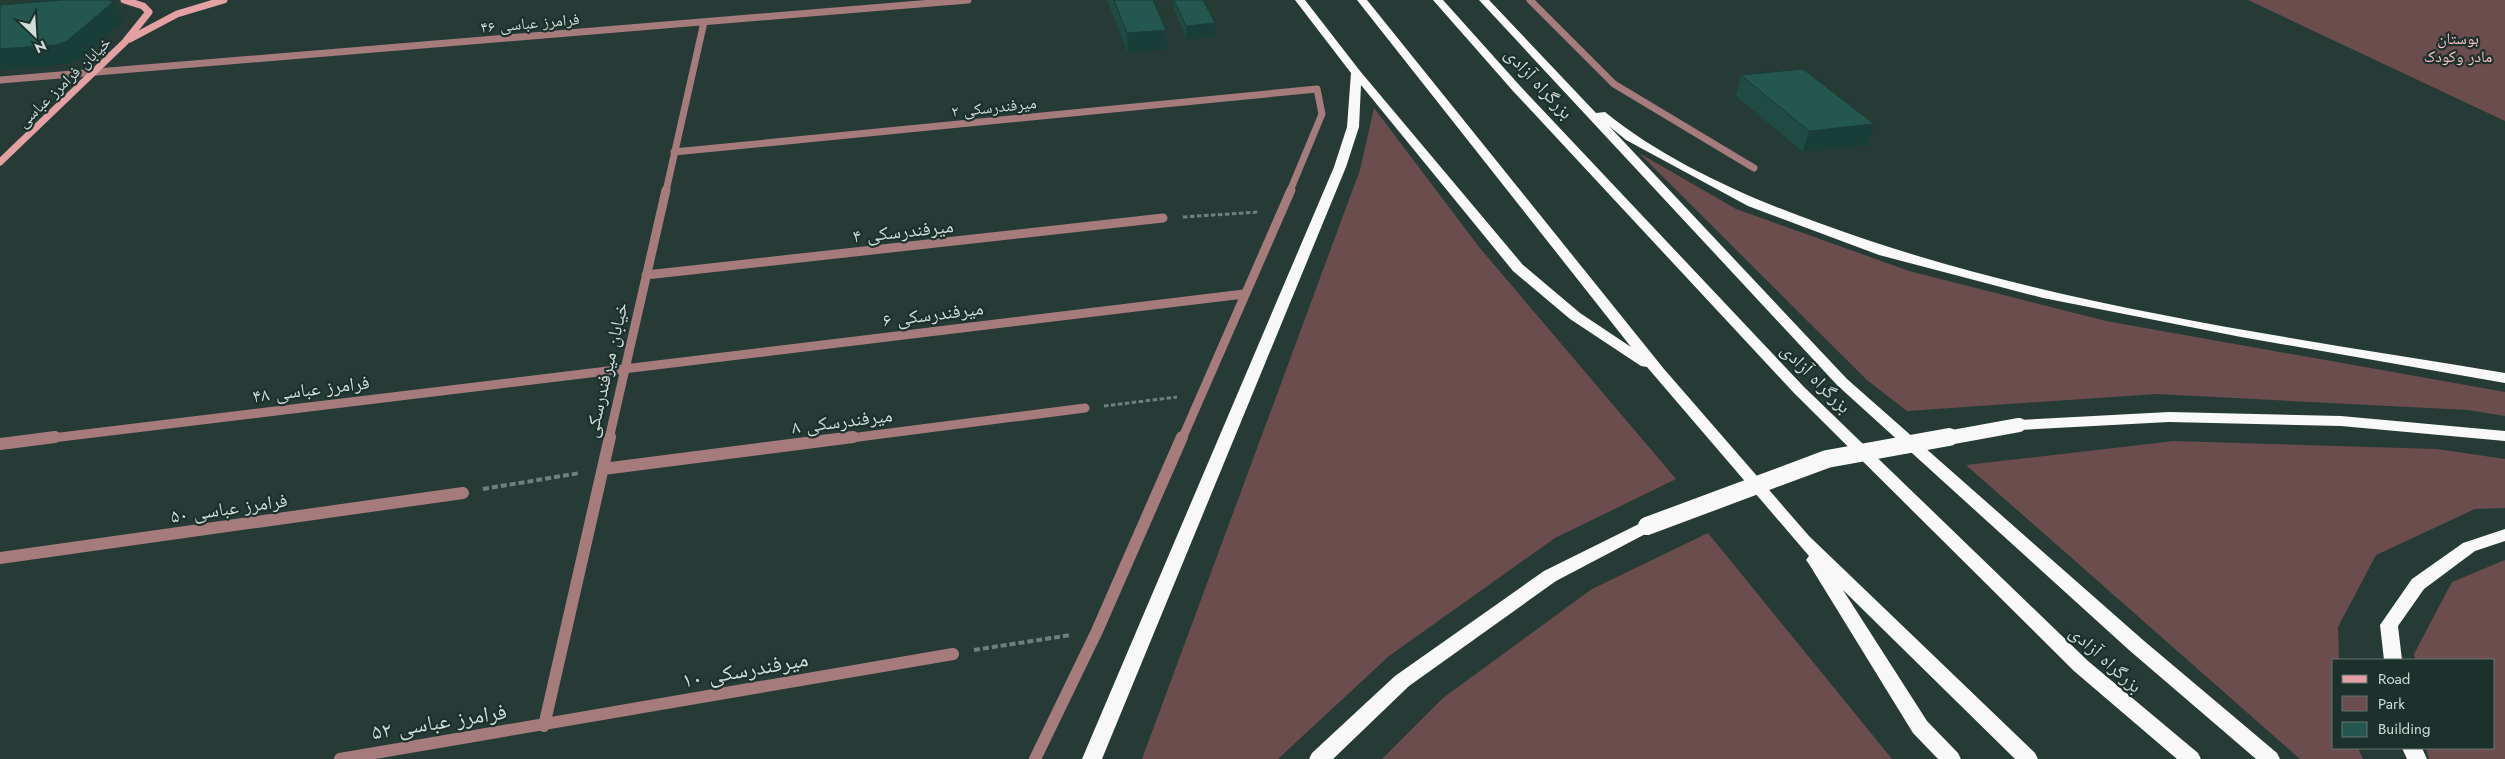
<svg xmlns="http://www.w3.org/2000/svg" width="2505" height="759" font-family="Jost,'Noto Naskh Arabic',sans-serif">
<rect width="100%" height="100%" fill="#263b36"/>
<path fill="#6c4d4e" d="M 2248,0 L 2505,0 L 2505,121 Z
M 1374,108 L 1479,247 L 1676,479 L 1555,538 L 1389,656 L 1278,759 L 1142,759 L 1360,170 Z
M 1639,153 L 1736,209 L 1909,271 L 2106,321 L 2505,392 L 2505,416 L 2468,410 L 2156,394 L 1907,411 L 1867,380 Z
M 2174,441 L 2437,449 L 2505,459 L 2505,508 L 2475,509 L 2376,555 L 2338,627 L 2339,660 L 2334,660 L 2334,748 L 2358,748 L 2363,759 L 2300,759 L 1966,465 Z
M 1708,533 L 1892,759 L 1382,759 L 1443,698 L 1592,589 Z
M 2505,560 L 2505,759 L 2429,759 L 2426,748 L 2494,748 L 2494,660 L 2415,660 L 2414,654 L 2452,582 Z"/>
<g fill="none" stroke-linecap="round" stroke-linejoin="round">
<path stroke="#6f807c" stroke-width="3" stroke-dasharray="4.5 2.5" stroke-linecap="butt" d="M 1183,217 L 1259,212
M 1104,406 L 1177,397"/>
<path stroke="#6f807c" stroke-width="4" stroke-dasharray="6 3" stroke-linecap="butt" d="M 483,489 L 580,473
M 974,650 L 1071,635"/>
<path stroke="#a57b7c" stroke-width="7" d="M 1530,0 L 1614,84 L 1754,168
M 0,80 L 968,0
M 674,152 L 1317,89 L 1322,114 L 1290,191
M 666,191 L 704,22"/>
<path stroke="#a57b7c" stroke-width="9" d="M 646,275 L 1163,218
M 44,439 L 1244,294
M 609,439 L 666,190
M 843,439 L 1085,408
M 1182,439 L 1291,190"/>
<path stroke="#a57b7c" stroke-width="12" d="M 0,444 L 55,437
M 603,469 L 853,437
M 0,558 L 463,493
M 544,726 L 610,437
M 340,759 L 953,654
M 1035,759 L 1097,631 L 1182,437"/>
<path stroke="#e3a1a4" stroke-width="7" d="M 130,39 L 177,14 L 224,0
M 0,162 L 125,42 L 149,12 L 143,6 L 124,0"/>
<path fill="#f8f8f8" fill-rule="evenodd" d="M 1295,0 L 1305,0 L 1360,71 L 1523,265 L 1580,313 L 1631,347 L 1357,0 L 1367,0 L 1664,369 L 1809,536 L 2035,753 L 2038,759 L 2015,759 L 1843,590 L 1927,721 L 1958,753 L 1961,759 L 1938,759 L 1913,733 L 1809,564 L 1806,560 L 1809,556 L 1647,367 L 1641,366 L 1570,319 L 1513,271 L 1361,85 L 1359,127 L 1346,167 L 1102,759 L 1082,759 L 1334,167 L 1347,127 L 1351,73 Z
M 1433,0 L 1443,0 L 1521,87 L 1804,387 L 2088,661 L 2198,753 L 2201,759 L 2177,759 L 2074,671 L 1794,393 L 1513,91 Z
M 1479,0 L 1489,0 L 1596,113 L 1605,112 C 1665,161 1746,197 1819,223 C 2038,304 2276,335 2505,373 L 2505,383 L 2241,337 L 2043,298 L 1879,255 L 1748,206 L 1626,140 L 1609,126 L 1847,379 L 2143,640 L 2277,753 L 2280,759 L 2256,759 L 2129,650 L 1837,385 Z
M 2169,412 L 2341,416 L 2505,431 L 2505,441 L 2341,426 L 2169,422 L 2019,430 L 2011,425 L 2019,420 Z
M 1647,520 L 1653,522 L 1656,526 L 1653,530 L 1556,581 L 1409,686 L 1333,759 L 1309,759 L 1312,753 L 1395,676 L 1544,571 Z
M 2505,529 L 2505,541 L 2475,551 L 2424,589 L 2398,626 L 2402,660 L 2384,660 L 2380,625 L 2412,579 L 2463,543 Z
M 2402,748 L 2422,748 L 2427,759 L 2407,759 Z"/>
<path stroke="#f8f8f8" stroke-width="14" d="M 1942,439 L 2019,425"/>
<path stroke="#f8f8f8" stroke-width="18" d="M 1647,526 L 1827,459 L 1949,437"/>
</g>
<path fill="#1f4b43" d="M 1107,0 L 1153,0 L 1166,30 L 1167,49 L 1128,53 Z
M 1173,0 L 1203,0 L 1215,37 L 1187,39 L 1174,10 Z
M 1741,75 L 1874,124 L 1868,145 L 1803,152 L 1736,96 Z"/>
<path fill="#193d37" d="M 113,2 L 123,21 L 78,61 L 67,64 L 0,70 L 0,49 Z
M 1215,23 L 1215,37 L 1187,39 L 1186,26 Z
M 1166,30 L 1167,49 L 1128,53 L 1127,33 Z
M 1874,124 L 1868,145 L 1803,152 L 1809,131 Z"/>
<path fill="#24574e" stroke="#193d37" d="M 62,0 L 109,0 L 113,2 L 67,41 L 56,45 L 0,49 L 0,5 Z
M 1114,0 L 1153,0 L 1166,30 L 1127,33 Z
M 1174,0 L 1203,0 L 1215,23 L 1186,26 Z
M 1803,69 L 1874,124 L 1809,131 L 1741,75 Z"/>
<g text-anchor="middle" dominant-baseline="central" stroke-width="4.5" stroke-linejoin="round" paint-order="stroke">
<g font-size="16" fill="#d0dcd9" stroke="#1c302c">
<text transform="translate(530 23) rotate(-5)">فرامرز عباسی ۴۶</text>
<text transform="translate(64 82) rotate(-44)">خیابان فرامرز عباسی</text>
<text transform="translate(994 107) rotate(-6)">میرفندرسکی ۲</text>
</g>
<g font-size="16" fill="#fdc1c3" stroke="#1c302c">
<text x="2458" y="38">بوستان<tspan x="2458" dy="18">مادر وکودک</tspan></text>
</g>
<g font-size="19" fill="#d0dcd9" stroke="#1c302c">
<text transform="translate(1539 83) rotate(47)">بزرگراه آزادی</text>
<text transform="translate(903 231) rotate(-6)">میرفندرسکی ۴</text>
<text transform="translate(933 314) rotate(-7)">میرفندرسکی ۶</text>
<text transform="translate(606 370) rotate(-77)">خیابان میرفندرسکی</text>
<text transform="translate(1816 378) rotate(45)">بزرگراه آزادی</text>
<text transform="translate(311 389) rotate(-7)">فرامرز عباسی ۴۸</text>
<text transform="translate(842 421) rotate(-7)">میرفندرسکی ۸</text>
<text transform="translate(229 508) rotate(-8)">فرامرز عباسی ۵۰</text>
<text transform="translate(2106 659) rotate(42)">بزرگراه آزادی</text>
</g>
<g font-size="22" fill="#d0dcd9" stroke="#1c302c">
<text transform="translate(745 669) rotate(-10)">میرفندرسکی ۱۰</text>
<text transform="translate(439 721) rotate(-9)">فرامرز عباسی ۵۲</text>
</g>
</g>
<rect x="2332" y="659" width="162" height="90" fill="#1c302c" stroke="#647571"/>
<rect x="2342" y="675" width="25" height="8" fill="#e3a1a4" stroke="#647571"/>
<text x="2378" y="684" font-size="15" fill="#d0dcd9">Road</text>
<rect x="2342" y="696" width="25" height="15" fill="#6c4d4e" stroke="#647571"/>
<text x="2378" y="709" font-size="15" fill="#d0dcd9">Park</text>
<rect x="2342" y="722" width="25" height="15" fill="#24574e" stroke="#647571"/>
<text x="2378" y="734" font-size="15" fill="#d0dcd9">Building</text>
<g transform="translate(35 35) rotate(155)" stroke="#1c302c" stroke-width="4" paint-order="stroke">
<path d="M0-4L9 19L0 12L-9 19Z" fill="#d0dcd9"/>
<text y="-8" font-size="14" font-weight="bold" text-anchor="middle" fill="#d0dcd9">N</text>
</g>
</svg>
